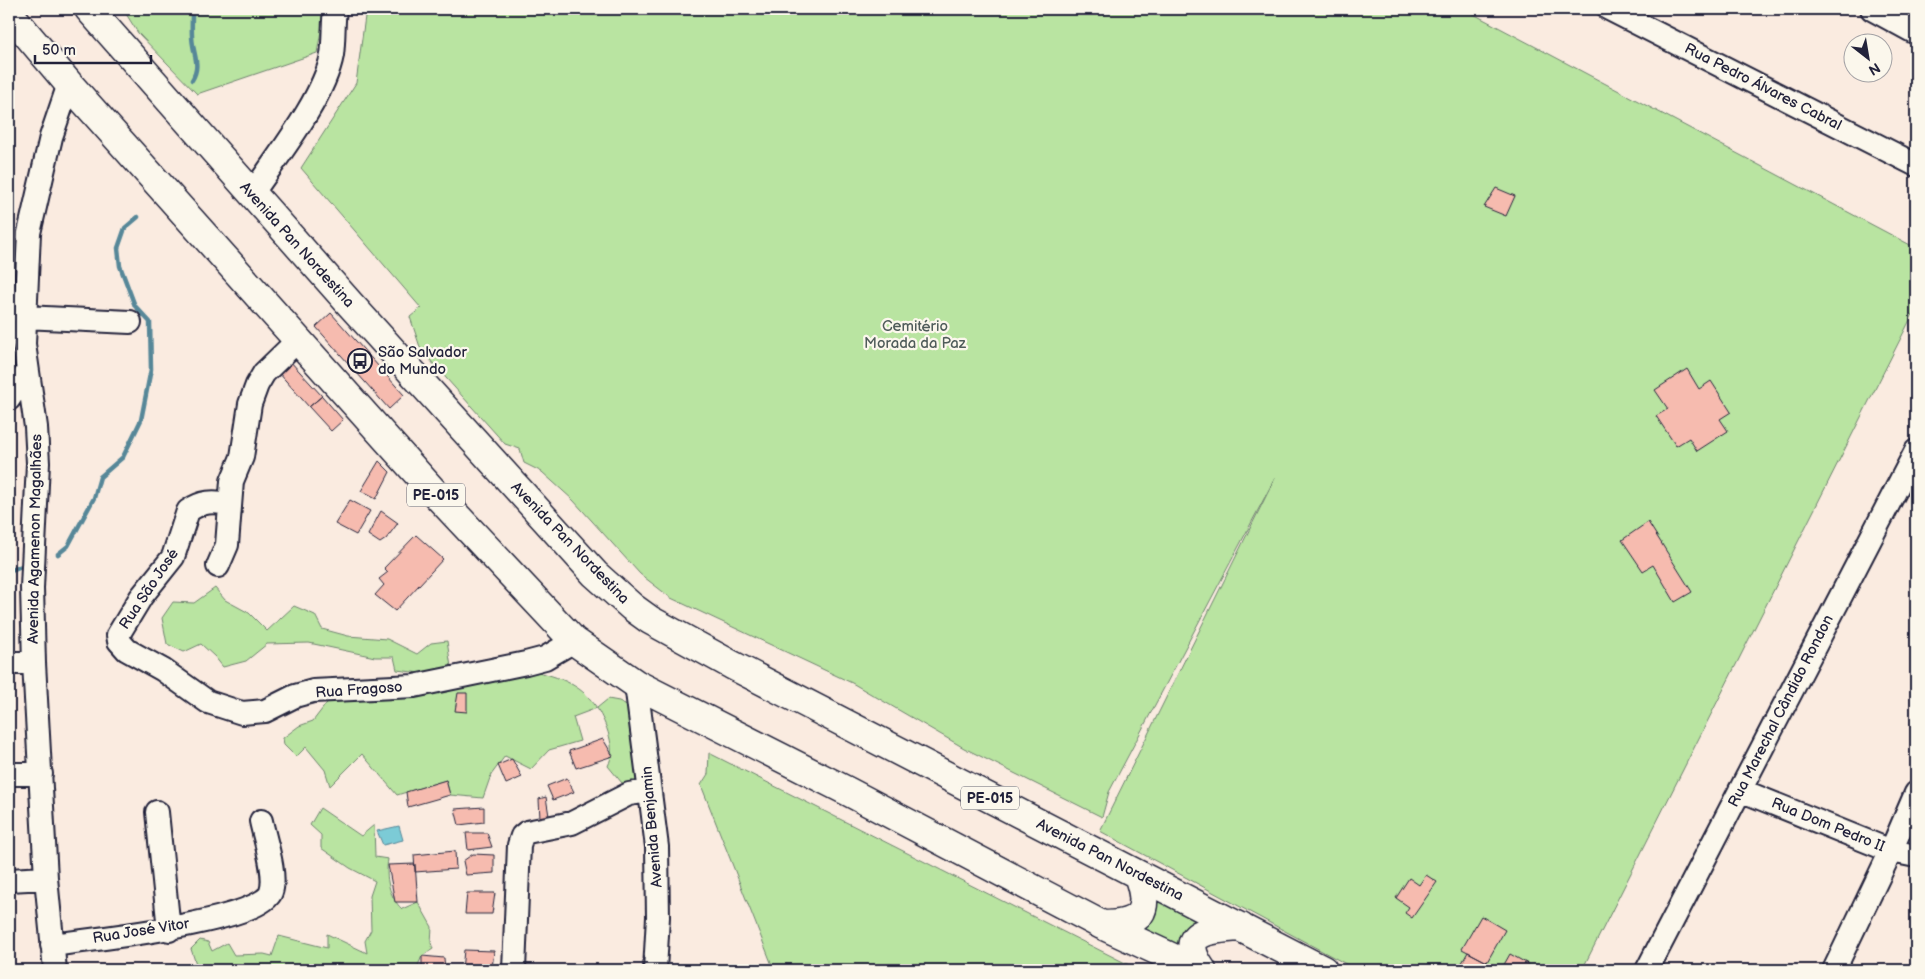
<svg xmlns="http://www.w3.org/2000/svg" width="1925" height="979" font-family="'Balsamiq Sans',sans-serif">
<rect width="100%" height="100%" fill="#faebe0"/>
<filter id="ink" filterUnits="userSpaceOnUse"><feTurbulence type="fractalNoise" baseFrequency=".02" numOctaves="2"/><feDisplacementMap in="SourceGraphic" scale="10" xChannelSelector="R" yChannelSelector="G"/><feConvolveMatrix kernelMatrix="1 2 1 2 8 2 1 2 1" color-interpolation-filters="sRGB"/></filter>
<g filter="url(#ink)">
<path fill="#b9e4a1" stroke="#6e836e" d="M 123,9 L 325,9 L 317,53 L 197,94 L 138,33 Z
M 366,9 L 1464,9 L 1916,248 L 1916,308 L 1582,970 L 1357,970 L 1100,831 L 1275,478 L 1109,792 L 1102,817 L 964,748 L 852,683 L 671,598 L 640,574 L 573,500 L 542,472 L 524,463 L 520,449 L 505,444 L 421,350 L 410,317 L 421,308 L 301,168 L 356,83 Z
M 215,588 L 225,600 L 249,613 L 267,631 L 294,606 L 315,615 L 322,629 L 348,636 L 387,639 L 417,654 L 431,643 L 447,641 L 451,667 L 420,673 L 397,670 L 394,657 L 375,657 L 309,643 L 267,644 L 246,661 L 223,667 L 215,657 L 201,644 L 184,652 L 167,644 L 162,618 L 173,602 L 194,603 Z
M 526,669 C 555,676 580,682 597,708 L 608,699 L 619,701 L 633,708 L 643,785 L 622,783 L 608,766 C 617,748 606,724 597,708 L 573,717 L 580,741 L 549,750 L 531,769 L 505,756 L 491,775 L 483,798 L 450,795 L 446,780 L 397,795 L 362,754 L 330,786 L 325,770 L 306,747 L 296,757 L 284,745 L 283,738 L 299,726 L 313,721 L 333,695 Z
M 709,753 L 1139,970 L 774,970 L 701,785 L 708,774 Z
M 320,808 L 361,836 L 374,825 L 375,857 L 388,859 C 385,877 389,897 402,909 L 418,902 L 432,927 L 431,943 L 433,949 L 422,956 L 416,970 L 271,970 L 270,968 L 262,970 L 196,970 L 197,967 L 191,949 L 200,940 L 208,942 L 212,951 L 227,943 L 234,955 L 264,954 L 272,956 L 279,936 L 327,948 L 327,934 L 367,953 L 365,941 L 371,930 L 370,896 L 375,881 L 350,868 L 321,848 L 321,835 L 310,825 Z
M 1144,894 L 1241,927 L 1191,950 L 1120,925 Z"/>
<path fill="#7bcbd6" stroke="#578798" d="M 399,826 L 403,840 L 383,845 L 377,831 Z"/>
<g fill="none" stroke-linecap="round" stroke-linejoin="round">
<path stroke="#578798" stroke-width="4.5" d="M 192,80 C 200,67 195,58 193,45 C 191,35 192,24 192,13 L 196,9
M 58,554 L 68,546 L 94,498 L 100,477 L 123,457 L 141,420 L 151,369 L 150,322 L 135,306 L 120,266 L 118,248 L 125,228 L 138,217
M 9,571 L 24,565"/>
</g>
<path fill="#f6bbaf" stroke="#22223b" d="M 1496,188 L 1515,196 L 1506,216 L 1484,207 Z
M 331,313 L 404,395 L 389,409 L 316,327 Z
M 289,360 L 322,396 L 309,407 L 278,372 Z
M 1687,369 L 1699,389 L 1711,381 L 1731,412 L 1720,419 L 1728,431 L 1697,451 L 1689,438 L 1676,446 L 1656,416 L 1668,409 L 1655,390 Z
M 322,396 L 343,420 L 331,431 L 309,407 Z
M 379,461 L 390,472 L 376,499 L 361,491 Z
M 350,500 L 370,511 L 356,535 L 335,524 Z
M 381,511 L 398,523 L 386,539 L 380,543 L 368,535 Z
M 1648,522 L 1692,592 L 1675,602 L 1653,565 L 1643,571 L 1622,540 Z
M 416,535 L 443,559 L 395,611 L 375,595 L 384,585 L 379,579 L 388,572 L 384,568 Z
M 458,693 L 467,693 L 467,712 L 455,711 Z
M 603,739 L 613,756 L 576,768 L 569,751 Z
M 512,759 L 522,777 L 506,784 L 498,765 Z
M 567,778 L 574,792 L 553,800 L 547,786 Z
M 446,780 L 450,795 L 408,807 L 406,792 Z
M 546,797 L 549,816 L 540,819 L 539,799 Z
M 484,807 L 484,822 L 459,825 L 455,809 Z
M 466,833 L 487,833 L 492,847 L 468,850 Z
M 455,851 L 456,869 L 415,872 L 414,855 Z
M 473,854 L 494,855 L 494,873 L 466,875 L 463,861 Z
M 415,864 L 418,902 L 395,902 L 388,865 Z
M 1426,875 L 1437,882 L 1412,918 L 1405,913 L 1409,907 L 1396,898 L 1409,878 L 1419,885 Z
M 467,893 L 495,893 L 492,914 L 465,914 Z
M 1481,916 L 1505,930 L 1487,962 L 1462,949 Z
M 464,950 L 494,951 L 492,969 L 462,970 Z
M 1468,952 L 1487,962 L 1482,970 L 1458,970 Z
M 1510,954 L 1528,964 L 1524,970 L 1501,970 Z
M 422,956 L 444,958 L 445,970 L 422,970 Z"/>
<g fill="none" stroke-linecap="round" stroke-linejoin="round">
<defs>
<path id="minor" d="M 1609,9 L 1916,165
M 1872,9 L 1916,33
M 252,194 C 277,157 324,98 332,55 C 334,40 333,24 335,9
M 24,317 L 130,322
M 9,399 L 27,372
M 230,504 C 213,501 202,501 188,511 L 173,557 L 141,597 L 118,635 L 119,641 L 127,650 L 163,670 L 208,702 L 242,713 L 265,711 L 295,696 L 313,691 L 414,686 L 526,663 L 545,658 L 574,641
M 218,566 L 227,545 L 232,481 L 242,457 L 250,404 L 257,385 L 264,373 L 298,340
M 9,663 L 34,663
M 636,684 L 657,847 L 658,917 L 655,970
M 9,774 L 41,774
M 1740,790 L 1891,851 L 1916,856
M 157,812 L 169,930
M 9,880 L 46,878
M 52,945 C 86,940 261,922 271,892 C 277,875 265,840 261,821
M 55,970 L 46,878 L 34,663 L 32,588 L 38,463 L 36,427 L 24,344 L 29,233 L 51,137 L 69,84
M 514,970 L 519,845 L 522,836 L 527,832 L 572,823 L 629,794 L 649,791
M 1647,970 L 1916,451
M 1834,970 L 1891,851 L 1916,793"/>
<path id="highway" d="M 89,9 L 350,304 L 595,574 L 632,607 L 650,620 L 732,665 L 1323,970
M 9,13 L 69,84 L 433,491 L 574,641 L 636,684 L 849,792 L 1102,925 L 1199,970
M 1102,925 C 1141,925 1151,912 1138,875
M 1202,970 C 1175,931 1210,929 1241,927"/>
</defs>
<use href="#minor" stroke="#22223b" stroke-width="26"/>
<use href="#highway" stroke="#22223b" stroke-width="31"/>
<use href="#minor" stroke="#fbf7ec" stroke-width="22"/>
<use href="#highway" stroke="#fbf7ec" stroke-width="28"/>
</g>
</g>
<defs>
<symbol id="bus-ring" viewBox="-11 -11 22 22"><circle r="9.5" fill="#fbf7ec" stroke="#22223b" stroke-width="1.5"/><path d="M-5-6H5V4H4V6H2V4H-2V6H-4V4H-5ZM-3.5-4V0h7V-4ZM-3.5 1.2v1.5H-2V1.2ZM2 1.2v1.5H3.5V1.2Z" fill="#22223b"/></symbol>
</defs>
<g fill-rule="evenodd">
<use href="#bus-ring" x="346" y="347" width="28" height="28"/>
</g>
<g text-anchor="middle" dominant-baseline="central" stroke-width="4.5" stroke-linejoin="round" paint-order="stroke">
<g fill="#fbf7ec" stroke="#636270" stroke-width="1">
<rect x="407" y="483.5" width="58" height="23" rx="4"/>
<rect x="961" y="786.5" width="58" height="23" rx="4"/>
</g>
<g font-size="14" font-weight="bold" fill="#22223b">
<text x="436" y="495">PE-015</text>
<text x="990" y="798">PE-015</text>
</g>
<g font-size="15" fill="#22223b" stroke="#fbf7ec">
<text transform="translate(1763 87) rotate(27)">Rua Pedro Álvares Cabral</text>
<text transform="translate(297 245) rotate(48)">Avenida Pan Nordestina</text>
<text transform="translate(35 539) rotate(-89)">Avenida Agamenon Magalhães</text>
<text transform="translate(570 543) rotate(46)">Avenida Pan Nordestina</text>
<text transform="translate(149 589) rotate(-56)">Rua São José</text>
<text transform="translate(359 690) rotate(-4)">Rua Fragoso</text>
<text transform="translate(1781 711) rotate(-63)">Rua Marechal Cândido Rondon</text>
<text transform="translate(1828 825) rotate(22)">Rua Dom Pedro II</text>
<text transform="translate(652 827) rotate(-95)">Avenida Benjamin</text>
<text transform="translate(1110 860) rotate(27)">Avenida Pan Nordestina</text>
<text transform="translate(141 931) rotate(-9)">Rua José Vitor</text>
</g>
<g font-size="15" fill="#4f5c5a" stroke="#fbf7ec">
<text x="915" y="326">Cemitério<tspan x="915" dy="17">Morada da Paz</tspan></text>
</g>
<g font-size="15" fill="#22223b" stroke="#fbf7ec" text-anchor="start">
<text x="378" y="352">São Salvador<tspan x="378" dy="17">do Mundo</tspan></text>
</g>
</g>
<rect width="1925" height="979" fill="none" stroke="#fbf7ec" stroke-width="30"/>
<rect x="15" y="15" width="1895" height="949" fill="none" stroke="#22223b" stroke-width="2" filter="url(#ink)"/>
<g transform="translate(1868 58) rotate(149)"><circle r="24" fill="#fbf7ec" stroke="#a4a2a5"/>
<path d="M0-4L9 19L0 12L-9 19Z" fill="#22223b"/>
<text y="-8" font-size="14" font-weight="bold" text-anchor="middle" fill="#22223b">N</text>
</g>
<path d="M35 55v8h116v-8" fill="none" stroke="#22223b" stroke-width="2.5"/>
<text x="42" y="55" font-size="15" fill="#22223b" stroke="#fbf7ec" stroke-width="4" paint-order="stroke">50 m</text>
</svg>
